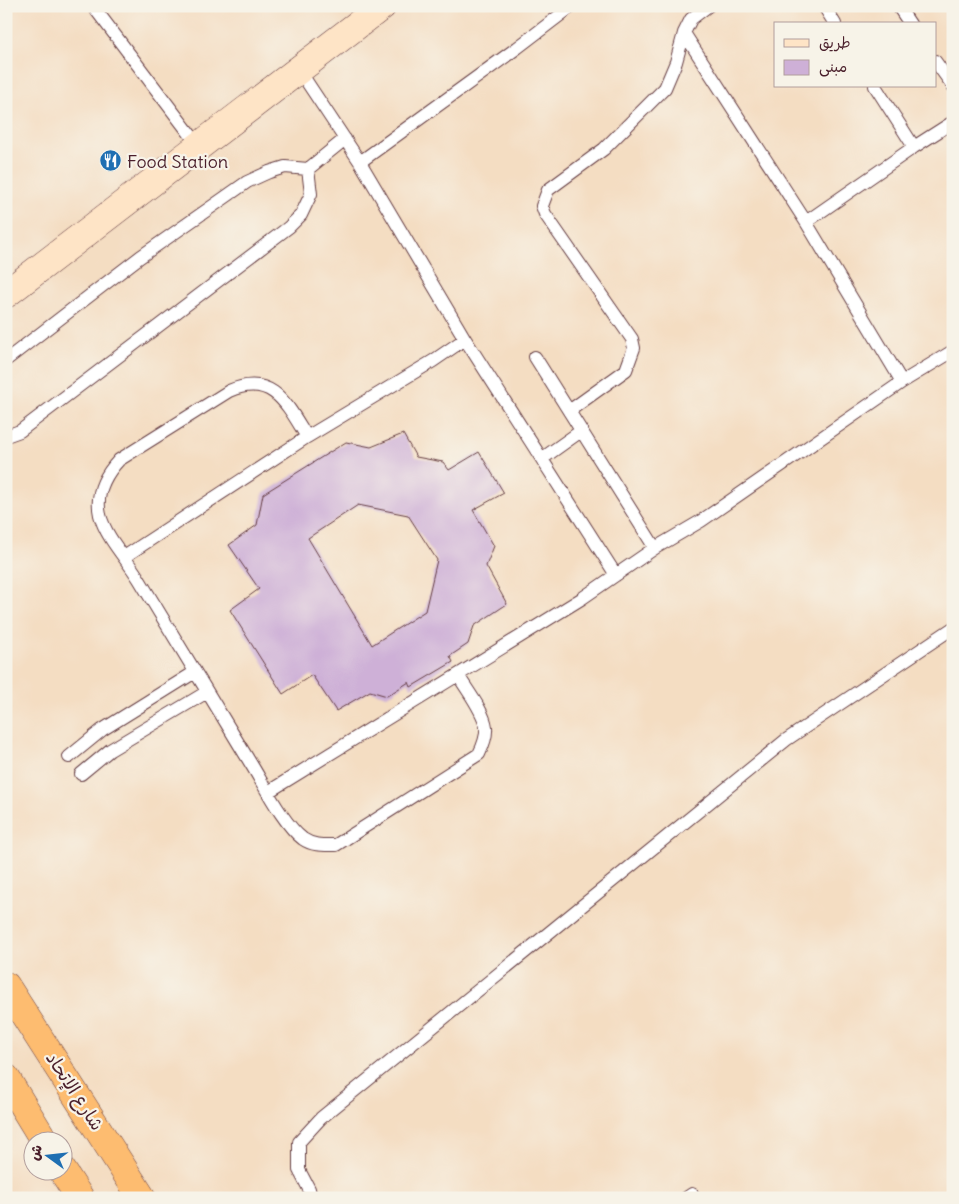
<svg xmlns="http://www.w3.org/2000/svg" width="959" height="1204" font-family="Delius,'Playpen Sans Arabic',sans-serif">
<rect width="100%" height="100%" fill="#f7f3e8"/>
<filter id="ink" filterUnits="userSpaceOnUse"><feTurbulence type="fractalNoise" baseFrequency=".02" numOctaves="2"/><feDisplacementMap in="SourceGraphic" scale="10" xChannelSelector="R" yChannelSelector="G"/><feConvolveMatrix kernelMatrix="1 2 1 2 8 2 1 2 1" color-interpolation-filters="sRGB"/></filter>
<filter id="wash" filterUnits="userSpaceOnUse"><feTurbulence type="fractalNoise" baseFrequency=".0096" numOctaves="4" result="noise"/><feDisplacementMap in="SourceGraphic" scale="20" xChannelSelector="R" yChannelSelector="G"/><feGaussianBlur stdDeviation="1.12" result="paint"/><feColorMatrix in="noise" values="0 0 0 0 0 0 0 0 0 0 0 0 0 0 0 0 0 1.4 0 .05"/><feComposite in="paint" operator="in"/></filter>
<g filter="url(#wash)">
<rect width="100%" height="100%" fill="#f4ddc2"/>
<g id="blocks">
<path fill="#ceb0d7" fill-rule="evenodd" d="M 403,434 L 416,457 L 443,462 L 449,470 L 479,452 L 504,493 L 473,510 L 494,546 L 486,566 L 507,604 L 474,626 L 468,644 L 450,656 L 453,662 L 411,687 L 409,682 L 387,696 L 370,691 L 336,711 L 312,675 L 283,694 L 230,610 L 259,589 L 229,545 L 257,525 L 263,494 L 346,442 L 371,447 ZM 358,505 L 408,515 L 437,560 L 425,611 L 372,645 L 308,538 Z"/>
</g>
</g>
<g filter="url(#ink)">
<use href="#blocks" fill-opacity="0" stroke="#643c42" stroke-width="1"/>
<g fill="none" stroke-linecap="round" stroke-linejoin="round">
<defs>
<path id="lane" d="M 93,6 L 199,146
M 824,6 L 835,24
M 898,6 L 910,24
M 684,33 L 806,222 L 902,382
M 935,61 L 953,86
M 299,70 L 360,162 L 465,339 L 616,575
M 875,86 L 914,147
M 360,162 L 517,48 L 572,6
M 806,222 L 914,147 L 953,122
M 535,357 L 655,548
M 6,360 L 140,257 L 247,182 L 269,172 L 285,167 L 308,169 L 345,139
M 569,411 L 626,370 L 634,348 L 632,339 L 545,214 L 542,206 L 548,190 L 604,149 L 665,88 L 676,62 L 684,33 L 691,19 L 708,6
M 6,436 L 20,431 L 289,227 L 301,215 L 311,194 L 308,169
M 307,437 C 287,405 273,372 229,391 L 119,460 C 105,475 95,493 100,515 C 106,538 127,559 139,579 C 177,641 214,703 251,764 C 264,785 284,825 303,839 C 313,846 324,845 336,845 L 479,754 C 483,746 487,737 486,727 C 484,711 466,689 458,675
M 543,458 L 581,431
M 124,557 L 307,437 L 433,361 L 465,339
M 69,757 L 102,730 L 195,672
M 81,774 L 110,750 L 207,692
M 268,792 L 581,599 L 655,548 L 701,521 L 902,382 L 953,351
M 311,1198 L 309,1189 L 299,1170 L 299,1142 L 321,1118 L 786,740 L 953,628
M 686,1198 L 692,1194"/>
<path id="secondary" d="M 6,294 L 382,6"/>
<path id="highway" d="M 6,986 L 142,1198
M 6,1078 L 45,1142
M 62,1170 L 80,1198"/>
</defs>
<use href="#lane" stroke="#643c42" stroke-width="14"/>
<use href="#secondary" stroke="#643c42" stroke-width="29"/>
<use href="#highway" stroke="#643c42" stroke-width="29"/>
<use href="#lane" stroke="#fff" stroke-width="12"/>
<use href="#secondary" stroke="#fee4c6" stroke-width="28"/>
<use href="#highway" stroke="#fdbc70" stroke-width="28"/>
</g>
</g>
<defs>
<symbol id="restaurant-disc" viewBox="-11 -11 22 22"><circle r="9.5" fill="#1f6fb2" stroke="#f7f3e8"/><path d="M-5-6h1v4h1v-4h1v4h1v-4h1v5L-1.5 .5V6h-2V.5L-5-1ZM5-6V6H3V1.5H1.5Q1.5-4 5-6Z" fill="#fff"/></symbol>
</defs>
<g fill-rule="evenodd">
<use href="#restaurant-disc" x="98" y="148" width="25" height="25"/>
</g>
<g text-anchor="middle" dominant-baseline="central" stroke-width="4.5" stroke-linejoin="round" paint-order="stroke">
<g font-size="18" fill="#4a1f2b" stroke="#f7f3e8" text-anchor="start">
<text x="127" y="161">Food Station</text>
</g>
<g font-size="18" fill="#4a1f2b" stroke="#f7f3e8">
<text transform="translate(75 1091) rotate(57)">شارع الإتحاد</text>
</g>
</g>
<rect width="959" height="1204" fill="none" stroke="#f7f3e8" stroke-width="25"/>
<rect x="774" y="22" width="162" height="65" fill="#f7f3e8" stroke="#b29e9c"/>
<rect x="784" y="39" width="25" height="8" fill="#fee4c6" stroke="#b29e9c"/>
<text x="819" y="48" font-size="15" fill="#4a1f2b">طريق</text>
<rect x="784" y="60" width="25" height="15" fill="#ceb0d7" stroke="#b29e9c"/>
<text x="819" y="72" font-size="15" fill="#4a1f2b">مبنى</text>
<g transform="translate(48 1156) rotate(285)"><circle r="24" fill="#f7f3e8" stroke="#b29e9c"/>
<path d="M0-4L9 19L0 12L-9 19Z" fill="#1f6fb2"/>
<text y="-8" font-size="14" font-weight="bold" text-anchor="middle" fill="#4a1f2b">ش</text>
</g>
</svg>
